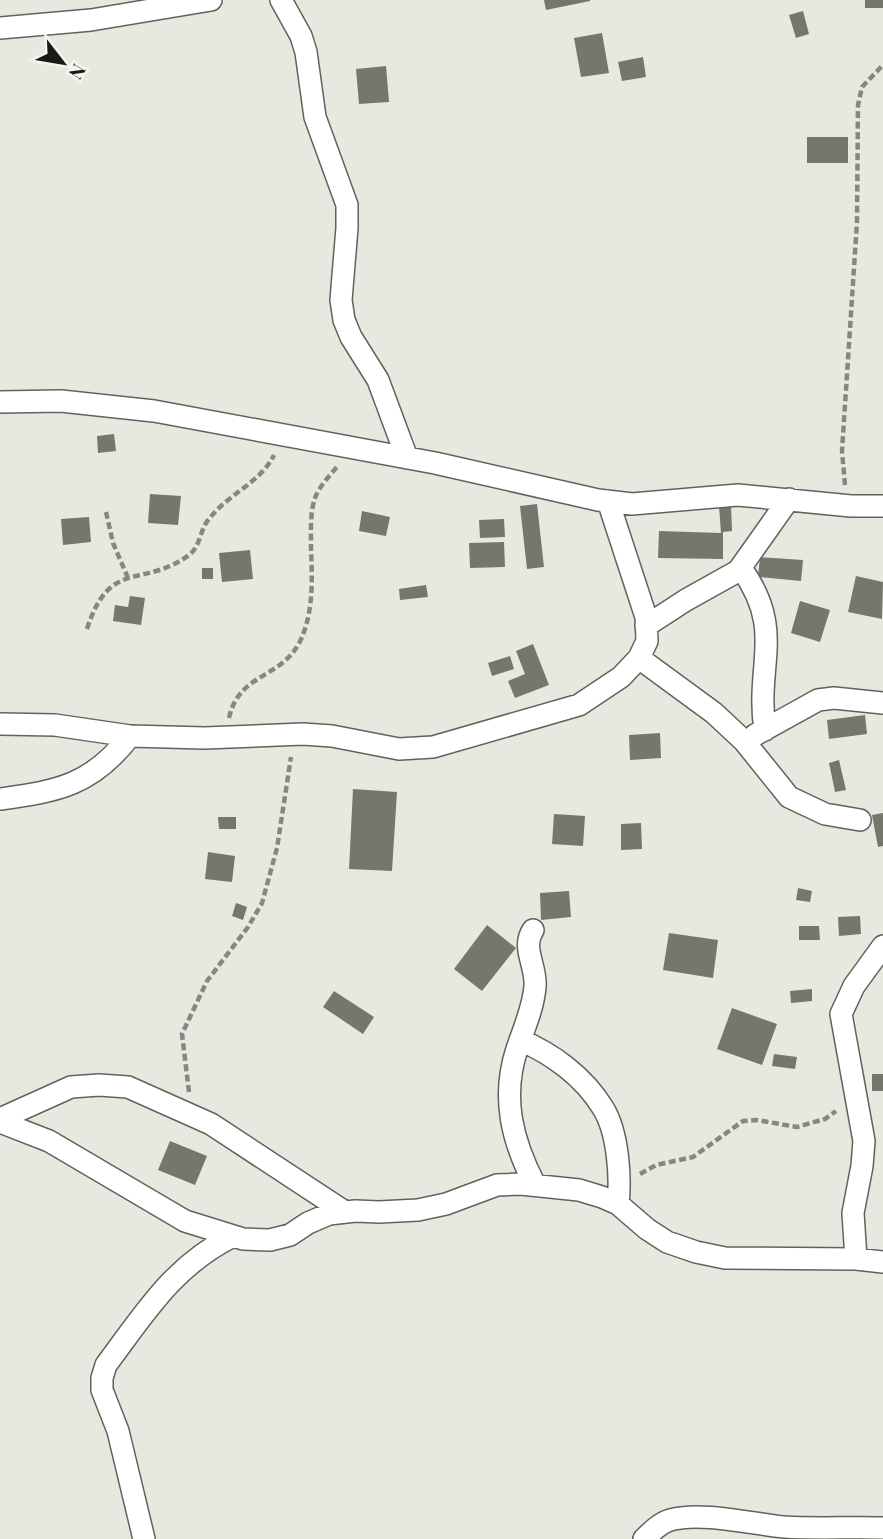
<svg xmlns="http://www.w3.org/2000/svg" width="883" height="1539" font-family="'Playfair Display',serif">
<rect width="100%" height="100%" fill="#e7e9e0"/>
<path fill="#75776f" d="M 544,0 L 590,0 L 590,1 L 546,10 Z
M 865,0 L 883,0 L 883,8 L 865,8 Z
M 803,11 L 809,34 L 796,38 L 789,15 Z
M 602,33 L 609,73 L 581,77 L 574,38 Z
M 643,57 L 646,77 L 622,81 L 618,62 Z
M 386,66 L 389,102 L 359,104 L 356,69 Z
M 807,137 L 848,137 L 848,163 L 807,163 Z
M 114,434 L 116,451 L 98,453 L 97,436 Z
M 150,494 L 181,496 L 178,525 L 148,523 Z
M 537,504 L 544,567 L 527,569 L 520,506 Z
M 731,505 L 732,531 L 723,532 L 723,559 L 658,558 L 659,531 L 721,533 L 719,506 Z
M 362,511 L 390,517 L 386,536 L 359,531 Z
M 89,517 L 91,542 L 63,545 L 61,519 Z
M 504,519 L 505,537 L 480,538 L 479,520 Z
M 504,542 L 505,567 L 470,568 L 469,543 Z
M 250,550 L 253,579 L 222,582 L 219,553 Z
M 760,557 L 803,560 L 801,581 L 758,577 Z
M 202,568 L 213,568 L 213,579 L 202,579 Z
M 856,576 L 883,582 L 882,619 L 848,612 Z
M 426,585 L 428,597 L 400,600 L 399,589 Z
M 130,596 L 145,598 L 141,625 L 113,621 L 115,605 L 128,607 Z
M 800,601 L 830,610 L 820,642 L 791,633 Z
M 533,644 L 549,685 L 515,698 L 508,681 L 525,674 L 516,651 Z
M 510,656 L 514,669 L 492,676 L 488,663 Z
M 865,715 L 867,734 L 829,739 L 827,720 Z
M 660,733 L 661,758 L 630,760 L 629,735 Z
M 839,760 L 846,790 L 835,792 L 829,763 Z
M 353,789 L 397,792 L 392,871 L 349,869 Z
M 883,813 L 883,846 L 878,847 L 872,815 Z
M 554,814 L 585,816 L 583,846 L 552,844 Z
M 218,817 L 236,817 L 236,829 L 219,829 Z
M 641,823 L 642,849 L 621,850 L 621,824 Z
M 208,852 L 235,856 L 232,882 L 205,879 Z
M 798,888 L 812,891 L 810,902 L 796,900 Z
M 569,891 L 571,917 L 541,920 L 540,893 Z
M 236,903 L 247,907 L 243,920 L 232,916 Z
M 860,916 L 861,934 L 839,936 L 838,917 Z
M 487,925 L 516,948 L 482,991 L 454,969 Z
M 799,926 L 819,926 L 820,940 L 799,940 Z
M 669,933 L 718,940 L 713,978 L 663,970 Z
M 812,989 L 812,1001 L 791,1003 L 790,991 Z
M 334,991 L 374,1017 L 363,1034 L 323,1007 Z
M 732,1008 L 777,1024 L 762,1065 L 717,1049 Z
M 774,1054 L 797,1057 L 795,1069 L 772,1066 Z
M 872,1074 L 883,1074 L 883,1091 L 872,1091 Z
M 170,1141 L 207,1156 L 195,1185 L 158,1170 Z"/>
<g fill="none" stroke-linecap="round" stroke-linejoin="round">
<defs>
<path id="street" d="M 281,0 L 301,36 L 306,52 L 315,117 L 347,205 L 347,228 L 341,300 L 344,320 L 351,337 L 378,380 L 407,458
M 0,28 L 91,20 L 211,0
M 0,402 L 61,401 L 154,411 L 435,463 L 598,500 L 632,504 L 738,495 L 851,506 L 883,506
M 741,568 C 786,631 755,664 765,730
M 646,626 L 686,600 L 738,571 L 789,499
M 639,658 L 714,713 L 744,741 L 789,797 L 825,814 L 860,820
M 0,724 L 55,725 L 130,736 L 205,738 L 303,734 L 332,736 L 399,749 L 433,747 L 579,705 L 621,677 L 639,658 L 647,641 L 646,617 L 608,501
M 755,735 L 818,700 L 834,698 L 883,703
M 0,799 C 59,791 92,785 130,736
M 533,930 C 521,948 537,966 535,987 C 533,1009 524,1028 517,1049 C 501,1097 512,1141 535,1185
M 520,1040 C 553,1054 584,1077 603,1108 C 618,1132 621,1177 618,1204
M 0,1119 L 71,1087 L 99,1085 L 128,1087 L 211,1124 L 345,1212
M 0,1122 L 49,1141 L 185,1221 L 243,1239 L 270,1240 L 290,1235 L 308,1223 L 329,1214 L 355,1211 L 379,1212 L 418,1210 L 446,1204 L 497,1185 L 521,1184 L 579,1190 L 602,1197 L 618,1204 L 647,1229 L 667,1242 L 696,1252 L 725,1258 L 856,1259 L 883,1262
M 856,1259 L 853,1213 L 862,1166 L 864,1141 L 841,1014 L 854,986 L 883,946
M 144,1539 L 118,1431 L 102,1390 L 102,1378 L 106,1365 C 145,1313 173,1266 233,1236
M 644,1539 C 651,1532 660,1523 670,1520 C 700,1511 753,1524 784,1527 C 817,1529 850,1527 883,1528"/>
</defs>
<use href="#street" stroke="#61635b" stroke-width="24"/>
<path stroke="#868781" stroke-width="4.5" stroke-dasharray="7 3.5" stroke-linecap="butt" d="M 845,485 L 842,451 L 857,222 L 858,105 L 862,87 L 883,65
M 106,512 L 113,543 L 128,578
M 87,629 C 110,557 143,589 189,555 C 199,548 200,533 206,523 C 226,494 260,484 274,455
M 229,718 C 239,671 284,680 302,637 C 314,608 312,576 311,546 C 311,531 310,512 315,498 C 319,487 330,475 337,467
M 189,1092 L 182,1034 L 207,981 L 248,927 L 262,903 L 277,848 L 291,757
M 640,1174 L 656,1165 L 693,1157 L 743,1121 L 757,1120 L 797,1127 L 825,1119 L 836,1111"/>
<use href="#street" stroke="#fff" stroke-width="21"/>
</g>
<g transform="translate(63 63) rotate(121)" stroke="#f4f6ed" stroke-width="5" paint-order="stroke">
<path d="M0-5L12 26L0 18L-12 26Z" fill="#191a17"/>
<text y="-10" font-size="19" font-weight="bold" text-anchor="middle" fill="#191a17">N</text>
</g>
</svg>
